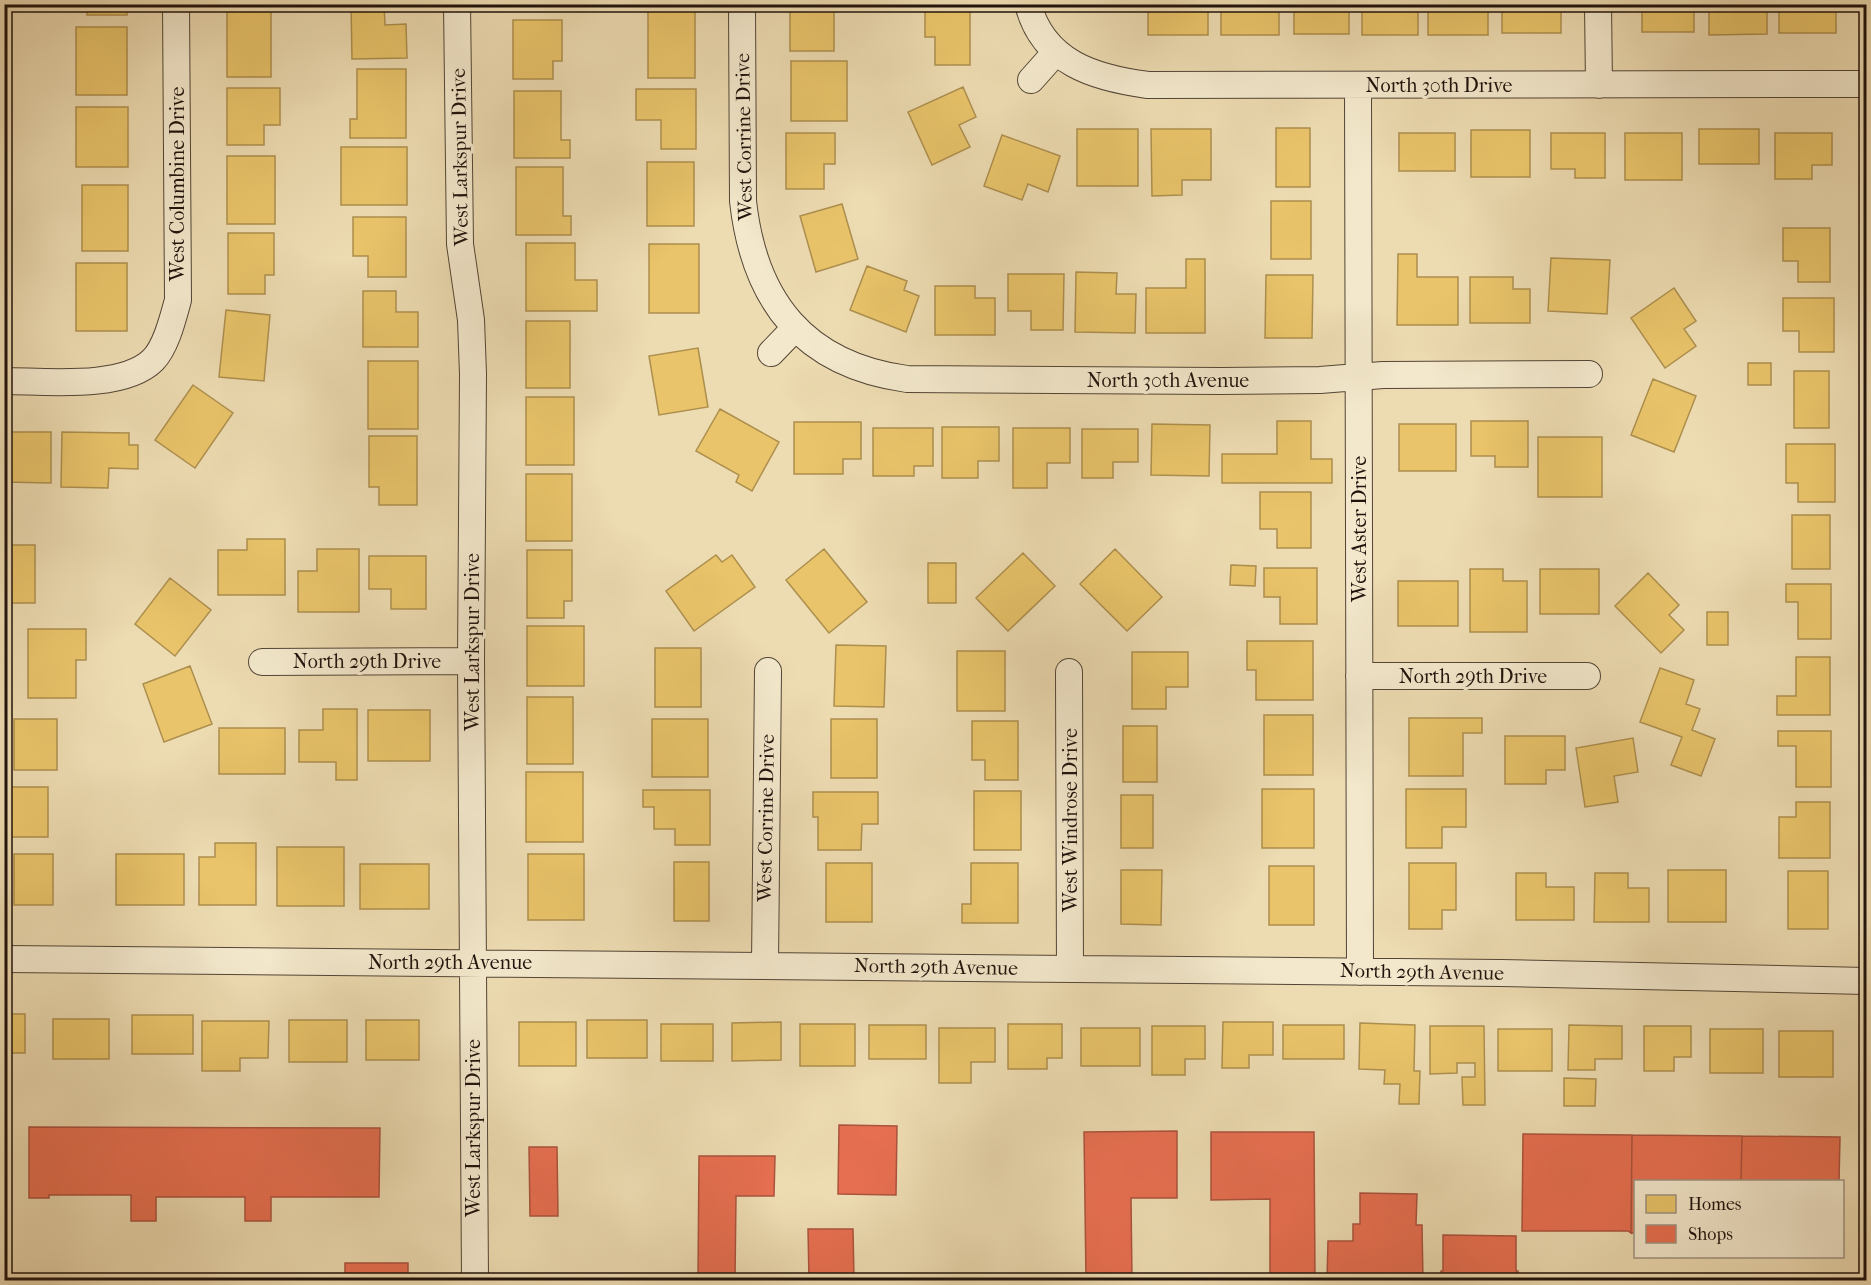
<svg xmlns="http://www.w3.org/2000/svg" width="1871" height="1285" font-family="'IM FELL French Canon',serif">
<rect width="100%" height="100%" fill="#eddbb1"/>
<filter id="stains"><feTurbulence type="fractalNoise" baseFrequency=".00333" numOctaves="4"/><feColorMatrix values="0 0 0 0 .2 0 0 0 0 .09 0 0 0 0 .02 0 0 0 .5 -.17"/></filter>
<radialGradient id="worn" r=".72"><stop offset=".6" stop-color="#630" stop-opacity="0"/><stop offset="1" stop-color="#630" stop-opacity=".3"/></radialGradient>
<path fill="#e9c46a" stroke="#ad8f4e" stroke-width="1.5" d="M 87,4 L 127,4 L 127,15 L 87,15 Z
M 351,4 L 384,4 L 385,25 L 406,24 L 407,58 L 352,59 Z
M 513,4 L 570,4 L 570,11 L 513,11 Z
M 790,4 L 834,4 L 834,51 L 790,51 Z
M 925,4 L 970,4 L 970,65 L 935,65 L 935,37 L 925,37 Z
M 1148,4 L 1208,4 L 1208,35 L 1148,35 Z
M 1221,4 L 1279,4 L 1279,35 L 1221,35 Z
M 1294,4 L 1349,4 L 1349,34 L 1294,34 Z
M 1362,4 L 1418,4 L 1418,35 L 1362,35 Z
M 1428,4 L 1488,4 L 1488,35 L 1428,35 Z
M 1502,4 L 1561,4 L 1561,33 L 1502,33 Z
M 1642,4 L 1694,4 L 1694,32 L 1642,32 Z
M 1709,4 L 1767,4 L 1767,34 L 1709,35 Z
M 1779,4 L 1836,4 L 1836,33 L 1779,33 Z
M 227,8 L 271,8 L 271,77 L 227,77 Z
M 648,10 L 695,10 L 695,78 L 648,78 Z
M 513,20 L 562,20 L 562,61 L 553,61 L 553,79 L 513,79 Z
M 76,27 L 127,27 L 127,95 L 76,95 Z
M 791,61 L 847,61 L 847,121 L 791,121 Z
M 357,69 L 406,69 L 406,138 L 350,138 L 350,119 L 357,119 Z
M 963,87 L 976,117 L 959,125 L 970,147 L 932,165 L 908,112 Z
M 227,88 L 280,88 L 280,125 L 264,125 L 264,145 L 227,145 Z
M 636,89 L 696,89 L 696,149 L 661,149 L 661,120 L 636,120 Z
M 514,91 L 561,91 L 561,140 L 570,140 L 570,158 L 514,158 Z
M 76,107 L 128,107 L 128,167 L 76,167 Z
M 1276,128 L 1310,128 L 1310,187 L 1276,187 Z
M 1077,129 L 1138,129 L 1138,186 L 1077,186 Z
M 1151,129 L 1211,129 L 1211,180 L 1182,180 L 1182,195 L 1152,196 Z
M 1699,129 L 1759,129 L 1759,164 L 1699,164 Z
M 1471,130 L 1530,130 L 1530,177 L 1471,177 Z
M 786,133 L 835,133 L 835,164 L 824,164 L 824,189 L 786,189 Z
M 1399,133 L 1455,133 L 1455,171 L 1399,171 Z
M 1551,133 L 1605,133 L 1605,178 L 1575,178 L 1575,169 L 1551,169 Z
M 1625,133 L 1682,133 L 1682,180 L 1625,180 Z
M 1775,133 L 1832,133 L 1832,165 L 1812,165 L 1812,179 L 1775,179 Z
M 1002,135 L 1060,156 L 1048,192 L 1028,184 L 1022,200 L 984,186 Z
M 341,147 L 407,147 L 407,205 L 341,205 Z
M 227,156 L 275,156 L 275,224 L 227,224 Z
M 647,162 L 694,162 L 694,226 L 647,226 Z
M 516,167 L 563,167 L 563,216 L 571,216 L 571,235 L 516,235 Z
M 82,185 L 128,185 L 128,251 L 82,251 Z
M 1271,201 L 1311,201 L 1311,259 L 1271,259 Z
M 842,204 L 858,259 L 816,272 L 800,216 Z
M 353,217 L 406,217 L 406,277 L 368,277 L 368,256 L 353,256 Z
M 1783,228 L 1830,228 L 1830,282 L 1798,282 L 1798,261 L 1783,261 Z
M 228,233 L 274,233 L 274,275 L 265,275 L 265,294 L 228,294 Z
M 526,243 L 575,243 L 575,280 L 597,280 L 597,311 L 526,311 Z
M 649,244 L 699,244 L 699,313 L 649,313 Z
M 1398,254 L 1417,254 L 1417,277 L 1458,277 L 1458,325 L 1397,325 Z
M 1551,258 L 1610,260 L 1607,314 L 1548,311 Z
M 1186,259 L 1205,259 L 1205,333 L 1146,333 L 1146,288 L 1186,288 Z
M 76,263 L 127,263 L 127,331 L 76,331 Z
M 867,266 L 907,281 L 904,290 L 919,296 L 906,332 L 850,310 Z
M 1076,272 L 1117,273 L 1116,294 L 1136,294 L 1135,333 L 1075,332 Z
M 1008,274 L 1064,274 L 1063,330 L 1031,330 L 1031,311 L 1008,311 Z
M 1266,275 L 1313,275 L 1312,338 L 1265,338 Z
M 1470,277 L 1513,277 L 1513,289 L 1530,289 L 1530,323 L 1470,323 Z
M 935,286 L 975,286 L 975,298 L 995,298 L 995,335 L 935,335 Z
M 1674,288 L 1696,321 L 1684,329 L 1696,346 L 1665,368 L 1631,318 Z
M 363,291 L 396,291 L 396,312 L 418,312 L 418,347 L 363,347 Z
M 1783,298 L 1834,298 L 1834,352 L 1799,352 L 1799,331 L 1783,331 Z
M 226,310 L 270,315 L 264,381 L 219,377 Z
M 526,321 L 570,321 L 570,388 L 526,388 Z
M 698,348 L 708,407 L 659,415 L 649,356 Z
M 368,361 L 418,361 L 418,429 L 368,429 Z
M 1748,363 L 1771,363 L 1771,385 L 1748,385 Z
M 1794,371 L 1829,371 L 1829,428 L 1794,428 Z
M 1653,379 L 1696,396 L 1674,452 L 1631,435 Z
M 193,385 L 233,413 L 195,468 L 155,440 Z
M 526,397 L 574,397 L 574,465 L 526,465 Z
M 720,409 L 779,442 L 752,491 L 736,482 L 739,475 L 696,451 Z
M 1277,421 L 1311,421 L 1311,459 L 1332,459 L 1332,483 L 1222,483 L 1222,454 L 1277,454 Z
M 1471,421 L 1528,421 L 1528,467 L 1495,467 L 1495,456 L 1471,456 Z
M 794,422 L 861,422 L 861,459 L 843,459 L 843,474 L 794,474 Z
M 1152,424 L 1210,425 L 1209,476 L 1151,475 Z
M 1399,424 L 1456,424 L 1456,471 L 1399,471 Z
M 942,427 L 999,427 L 999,461 L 978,461 L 978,478 L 942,478 Z
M 873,428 L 933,428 L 933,466 L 914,466 L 914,476 L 873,476 Z
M 1013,428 L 1070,428 L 1070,463 L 1047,463 L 1047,488 L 1013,488 Z
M 1082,429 L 1138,429 L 1138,462 L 1113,462 L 1113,478 L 1082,478 Z
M 4,432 L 51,432 L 51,483 L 4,482 Z
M 62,432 L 129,433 L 129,445 L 138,445 L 138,469 L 109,468 L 108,488 L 61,487 Z
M 369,436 L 417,436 L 417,505 L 379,505 L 379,487 L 369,487 Z
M 1538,437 L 1602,437 L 1602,497 L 1538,497 Z
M 1786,444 L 1835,444 L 1835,502 L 1798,502 L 1798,483 L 1786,483 Z
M 526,474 L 572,474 L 572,541 L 526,541 Z
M 1260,492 L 1311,492 L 1311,548 L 1277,548 L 1277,529 L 1260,529 Z
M 1792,515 L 1830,515 L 1830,569 L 1792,569 Z
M 247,539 L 285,539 L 285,595 L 218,595 L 218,550 L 247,550 Z
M 4,545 L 35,545 L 35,603 L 4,603 Z
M 317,549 L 359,549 L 359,612 L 298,612 L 298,571 L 317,571 Z
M 824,549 L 867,602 L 829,633 L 786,580 Z
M 1115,549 L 1162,597 L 1127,631 L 1080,584 Z
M 527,550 L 572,550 L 572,601 L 564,601 L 564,618 L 527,618 Z
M 1023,553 L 1055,586 L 1008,631 L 976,598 Z
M 716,555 L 722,562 L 732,555 L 755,587 L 694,631 L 666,591 Z
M 369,556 L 426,556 L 426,609 L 391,609 L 391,589 L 369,589 Z
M 928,563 L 956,563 L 956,603 L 928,603 Z
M 1231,565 L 1256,566 L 1255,586 L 1230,585 Z
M 1264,568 L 1317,568 L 1317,624 L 1280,624 L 1280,597 L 1264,597 Z
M 1470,569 L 1503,569 L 1503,581 L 1527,581 L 1527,632 L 1470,632 Z
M 1540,569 L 1599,569 L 1599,614 L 1540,614 Z
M 1648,573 L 1679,605 L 1669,615 L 1684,630 L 1661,653 L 1615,606 Z
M 170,578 L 211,610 L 175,656 L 135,624 Z
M 1398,581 L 1458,581 L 1458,626 L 1398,626 Z
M 1786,584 L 1831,584 L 1831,639 L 1798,639 L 1798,602 L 1786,602 Z
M 1707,612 L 1728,612 L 1728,645 L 1707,645 Z
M 527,626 L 584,626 L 584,686 L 527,686 Z
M 28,629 L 86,629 L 86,660 L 76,660 L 76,698 L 28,698 Z
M 1247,641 L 1313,641 L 1313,700 L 1256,700 L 1256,670 L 1247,670 Z
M 836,645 L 886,646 L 884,707 L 834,706 Z
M 655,648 L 701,648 L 701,707 L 655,707 Z
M 957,651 L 1005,651 L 1005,711 L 957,711 Z
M 1132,652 L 1188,652 L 1188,687 L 1166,687 L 1166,709 L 1132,709 Z
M 1796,657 L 1830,657 L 1830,715 L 1777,715 L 1777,696 L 1796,696 Z
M 190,666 L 212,724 L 164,742 L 143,684 Z
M 1660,668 L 1694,680 L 1686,704 L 1700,709 L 1692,730 L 1715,739 L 1701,776 L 1671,765 L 1682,737 L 1640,722 Z
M 527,697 L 573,697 L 573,764 L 527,764 Z
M 323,709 L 357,709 L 357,780 L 336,780 L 336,762 L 299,762 L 299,730 L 323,730 Z
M 368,710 L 430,710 L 430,761 L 368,761 Z
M 1264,715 L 1313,715 L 1313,775 L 1264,775 Z
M 1409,718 L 1482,718 L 1482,733 L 1463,733 L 1463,776 L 1409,776 Z
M 14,719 L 57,719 L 57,770 L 14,770 Z
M 652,719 L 708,719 L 708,777 L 652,777 Z
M 831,719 L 877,719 L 877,778 L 831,778 Z
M 972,721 L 1018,721 L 1018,780 L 985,780 L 985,760 L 972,760 Z
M 1123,726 L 1157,726 L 1157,782 L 1123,782 Z
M 219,728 L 285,728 L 285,774 L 219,774 Z
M 1778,731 L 1831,731 L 1831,787 L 1796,787 L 1796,746 L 1778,746 Z
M 1505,736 L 1565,736 L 1565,770 L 1546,770 L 1546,784 L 1505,784 Z
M 1633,738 L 1638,772 L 1614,776 L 1618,802 L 1585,807 L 1576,748 Z
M 526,772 L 583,772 L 583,842 L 526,842 Z
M 11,787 L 48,787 L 48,837 L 11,837 Z
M 1262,789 L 1314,789 L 1314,848 L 1262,848 Z
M 1406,789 L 1466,789 L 1466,827 L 1442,827 L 1442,848 L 1406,848 Z
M 643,790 L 710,790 L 710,845 L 675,845 L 675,829 L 654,829 L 654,807 L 643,807 Z
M 974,791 L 1021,791 L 1021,850 L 974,850 Z
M 813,792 L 878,792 L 878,824 L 862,824 L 861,850 L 818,850 L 818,817 L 813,817 Z
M 1121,795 L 1153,795 L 1153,848 L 1121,848 Z
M 1796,802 L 1830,802 L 1830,858 L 1779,858 L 1779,817 L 1796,817 Z
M 215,843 L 256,843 L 256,905 L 199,905 L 199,857 L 215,857 Z
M 277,847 L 344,847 L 344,906 L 277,906 Z
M 14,854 L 53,854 L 53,905 L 14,905 Z
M 116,854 L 184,854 L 184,905 L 116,905 Z
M 528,854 L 584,854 L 584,920 L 528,920 Z
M 674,862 L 709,862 L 709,921 L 674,921 Z
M 826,863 L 872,863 L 872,922 L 826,922 Z
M 971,863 L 1018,863 L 1018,923 L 962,923 L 962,904 L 971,904 Z
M 1409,863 L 1456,863 L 1456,910 L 1442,910 L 1442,929 L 1409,929 Z
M 360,864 L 429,864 L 429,909 L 360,909 Z
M 1269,866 L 1314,866 L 1314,925 L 1269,925 Z
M 1121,870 L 1162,870 L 1161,925 L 1121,924 Z
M 1668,870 L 1726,870 L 1726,922 L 1668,922 Z
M 1788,871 L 1828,871 L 1828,929 L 1788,929 Z
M 1516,873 L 1546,873 L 1546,887 L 1574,887 L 1574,920 L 1516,920 Z
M 1595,873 L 1628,873 L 1628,888 L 1649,888 L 1649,922 L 1594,922 Z
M 4,1014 L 25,1014 L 25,1053 L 4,1053 Z
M 132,1015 L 193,1015 L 193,1054 L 132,1054 Z
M 53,1019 L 109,1019 L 109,1059 L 53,1059 Z
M 289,1020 L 347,1020 L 347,1062 L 289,1062 Z
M 366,1020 L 419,1020 L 419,1060 L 366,1060 Z
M 587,1020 L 647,1020 L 647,1058 L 587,1058 Z
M 202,1021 L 269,1021 L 268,1058 L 240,1058 L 240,1071 L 202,1071 Z
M 519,1022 L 576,1022 L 576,1066 L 519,1066 Z
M 781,1022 L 781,1060 L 732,1061 L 732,1023 Z
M 1223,1022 L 1273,1022 L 1273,1055 L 1249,1055 L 1249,1068 L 1222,1068 Z
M 1360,1023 L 1415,1025 L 1414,1071 L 1420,1071 L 1419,1104 L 1399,1104 L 1400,1084 L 1384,1084 L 1385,1070 L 1359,1069 Z
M 661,1024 L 713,1024 L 713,1061 L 661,1061 Z
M 800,1024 L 855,1024 L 855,1066 L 800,1066 Z
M 1008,1024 L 1062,1024 L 1062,1058 L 1047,1058 L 1047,1069 L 1008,1069 Z
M 869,1025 L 926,1025 L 926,1059 L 869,1059 Z
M 1283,1025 L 1344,1025 L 1344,1059 L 1283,1059 Z
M 1569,1025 L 1622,1026 L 1622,1059 L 1595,1059 L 1595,1070 L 1568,1070 Z
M 1152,1026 L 1205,1026 L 1205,1059 L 1185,1059 L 1185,1075 L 1152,1075 Z
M 1430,1026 L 1484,1026 L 1485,1105 L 1463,1105 L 1462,1077 L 1475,1077 L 1475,1063 L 1457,1063 L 1457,1073 L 1430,1074 Z
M 1644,1026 L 1691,1026 L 1691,1057 L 1674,1057 L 1674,1071 L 1644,1071 Z
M 939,1028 L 995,1028 L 995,1062 L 971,1062 L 971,1083 L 939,1083 Z
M 1081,1028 L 1140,1028 L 1140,1066 L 1081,1066 Z
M 1498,1029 L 1552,1029 L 1552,1071 L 1498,1071 Z
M 1710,1029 L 1763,1029 L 1763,1073 L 1710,1073 Z
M 1779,1031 L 1833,1031 L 1833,1077 L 1779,1077 Z
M 1564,1078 L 1596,1079 L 1595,1106 L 1564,1106 Z"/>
<path fill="#e76f51" stroke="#ab533d" stroke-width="1.5" d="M 839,1125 L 897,1126 L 896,1195 L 838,1194 Z
M 29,1127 L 380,1128 L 379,1197 L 271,1197 L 271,1221 L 245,1221 L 245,1197 L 156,1197 L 156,1221 L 131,1221 L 131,1195 L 49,1195 L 49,1198 L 29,1198 Z
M 1177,1131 L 1177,1198 L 1131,1198 L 1132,1280 L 1086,1280 L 1084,1132 Z
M 1211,1132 L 1314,1132 L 1315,1280 L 1270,1280 L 1270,1199 L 1211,1200 Z
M 1523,1134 L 1632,1135 L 1631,1233 L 1628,1231 L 1522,1231 Z
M 1632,1135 L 1742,1136 L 1741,1182 L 1636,1182 L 1636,1233 L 1631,1233 Z
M 1742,1136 L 1840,1137 L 1839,1182 L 1741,1182 Z
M 4,1143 L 6,1143 L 6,1273 L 4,1273 Z
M 529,1147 L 557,1147 L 558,1216 L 530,1216 Z
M 699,1156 L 775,1156 L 774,1196 L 736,1196 L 735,1280 L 698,1280 Z
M 1360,1193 L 1417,1194 L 1416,1225 L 1422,1225 L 1423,1280 L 1327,1280 L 1328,1241 L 1353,1241 L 1353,1224 L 1360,1224 Z
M 808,1229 L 853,1229 L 854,1280 L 809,1280 Z
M 1443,1235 L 1516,1236 L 1516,1271 L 1518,1271 L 1518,1280 L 1441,1280 L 1441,1271 L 1443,1271 Z
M 345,1263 L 408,1263 L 408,1280 L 345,1280 Z"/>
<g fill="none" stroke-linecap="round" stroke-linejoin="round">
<defs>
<path id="street" d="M 457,4 L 460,244 L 471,320 L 473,374 L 471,661 L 475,1280
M 742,4 L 743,201 C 754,301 804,365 907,379 L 1220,381 L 1320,380 L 1383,375 L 1589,374
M 1028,4 C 1043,63 1095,78 1148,85 L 1866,84
M 1598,4 L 1599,85
M 1031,80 L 1055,53
M 1358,86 L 1360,972
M 771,353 L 795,328
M 4,381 C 45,381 123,390 153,360 C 166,347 173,318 178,300 L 176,4
M 262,662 L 471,661
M 1069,672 L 1070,969
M 1359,676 L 1587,676
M 4,959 L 1501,973 L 1866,981
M 765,965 L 768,671"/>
</defs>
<use href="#street" stroke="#534536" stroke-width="28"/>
<use href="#street" stroke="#f3e8cc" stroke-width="26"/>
</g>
<g text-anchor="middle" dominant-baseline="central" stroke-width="6" stroke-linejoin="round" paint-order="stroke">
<g font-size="20" fill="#20130d" stroke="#f3e8cc">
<text x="1439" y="85">North 30th Drive</text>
<text transform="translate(744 137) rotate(-91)">West Corrine Drive</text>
<text transform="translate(460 157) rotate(-91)">West Larkspur Drive</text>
<text transform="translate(177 184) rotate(-90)">West Columbine Drive</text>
<text x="1168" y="380">North 30th Avenue</text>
<text transform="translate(1359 529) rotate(-90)">West Aster Drive</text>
<text transform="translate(472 642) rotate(-90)">West Larkspur Drive</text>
<text x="367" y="661">North 29th Drive</text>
<text x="1473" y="676">North 29th Drive</text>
<text transform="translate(766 818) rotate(-89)">West Corrine Drive</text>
<text transform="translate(1070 820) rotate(-90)">West Windrose Drive</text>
<text x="450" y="962">North 29th Avenue</text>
<text transform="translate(936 967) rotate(1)">North 29th Avenue</text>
<text transform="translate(1422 972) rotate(1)">North 29th Avenue</text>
<text transform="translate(473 1128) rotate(-90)">West Larkspur Drive</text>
</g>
</g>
<rect width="1871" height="1285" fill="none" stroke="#eddbb1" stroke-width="24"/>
<rect x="6" y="6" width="1859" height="1273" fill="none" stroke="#20130d" stroke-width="3"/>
<rect x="12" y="12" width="1847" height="1261" fill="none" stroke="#20130d" stroke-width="1.5"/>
<rect x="1634" y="1180" width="210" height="78" fill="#f3e8cc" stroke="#9f9380" stroke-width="1.5"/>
<rect x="1646" y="1195" width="30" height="18" fill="#e9c46a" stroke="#9f9380" stroke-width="1.5"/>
<text x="1688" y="1210" font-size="18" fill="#20130d">Homes</text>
<rect x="1646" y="1225" width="30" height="18" fill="#e76f51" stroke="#9f9380" stroke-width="1.5"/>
<text x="1688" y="1240" font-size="18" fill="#20130d">Shops</text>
<rect width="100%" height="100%" filter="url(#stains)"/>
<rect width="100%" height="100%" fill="url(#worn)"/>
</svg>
